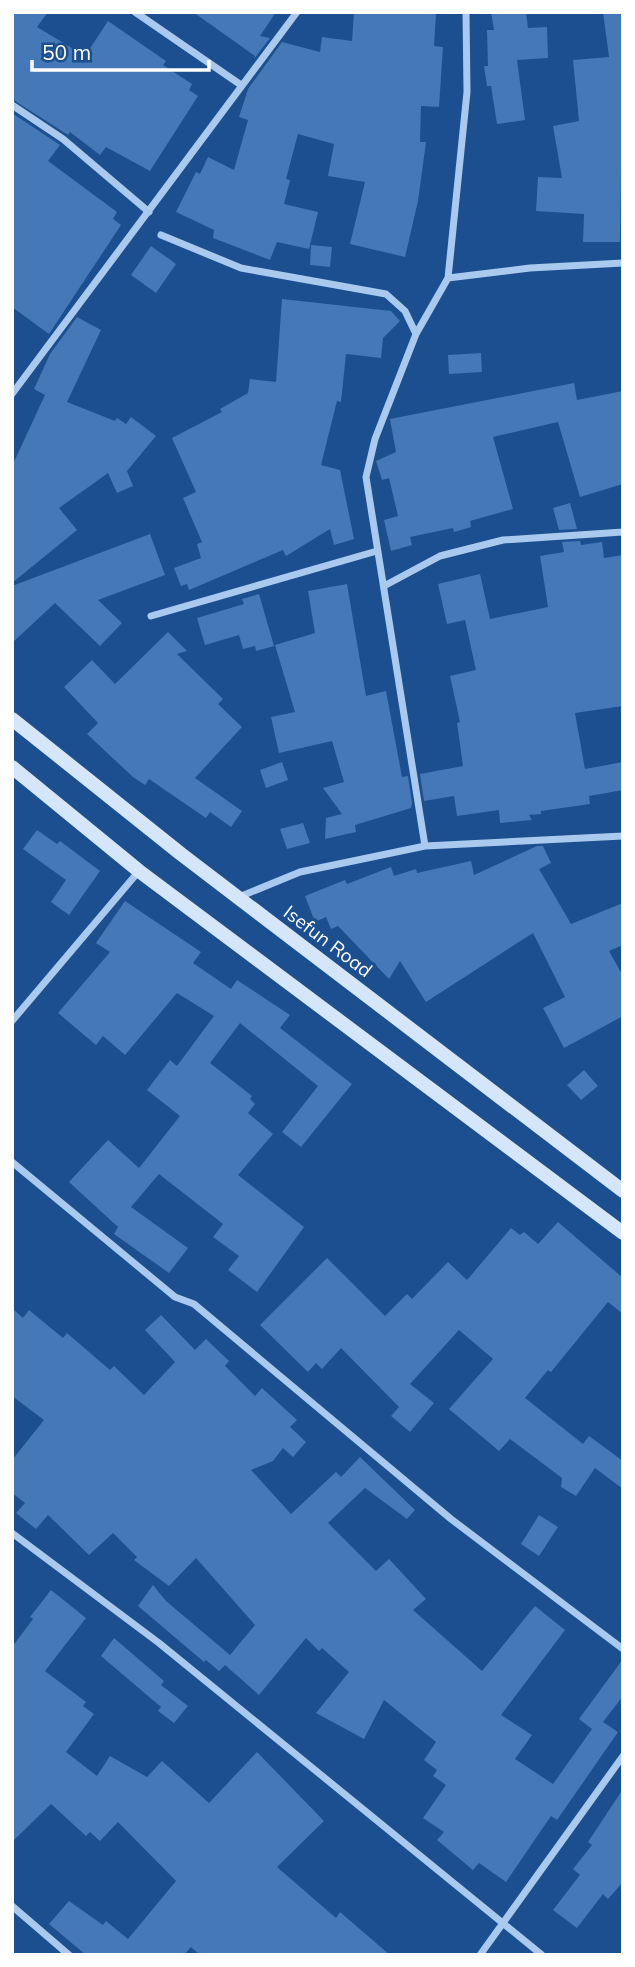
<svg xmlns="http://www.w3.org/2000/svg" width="635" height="1967" font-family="Mulish,sans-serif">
<rect width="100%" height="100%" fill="#1b4f8f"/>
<path fill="#4478b7" d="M 12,12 L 48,12 L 37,27 L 85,56 L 108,21 L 166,61 L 163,65 L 192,84 L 189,90 L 198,96 L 150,171 L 106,147 L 100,155 L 70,132 L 68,135 L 12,99 Z
M 193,12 L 276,12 L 260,36 L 270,38 L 254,59 L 255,56 Z
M 354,12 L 432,12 L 436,14 L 434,46 L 443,47 L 439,107 L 421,106 L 420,142 L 426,142 L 418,201 L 405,257 L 350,244 L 365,182 L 328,176 L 334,144 L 298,134 L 286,179 L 290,180 L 284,204 L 318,212 L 309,249 L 277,242 L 270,260 L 213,238 L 214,230 L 176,212 L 196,172 L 200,174 L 208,157 L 234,170 L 248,120 L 239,117 L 248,89 L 282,42 L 320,52 L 322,37 L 352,41 Z
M 491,12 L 526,12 L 528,28 L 547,27 L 548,58 L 517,60 L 525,120 L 497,124 L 491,86 L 487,86 L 484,66 L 488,66 L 487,30 L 494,30 Z
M 603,12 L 623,12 L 620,242 L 583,242 L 584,214 L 536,211 L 538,177 L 562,178 L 553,126 L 579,121 L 573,60 L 609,57 Z
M 12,113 L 60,145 L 48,161 L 117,212 L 113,219 L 121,225 L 49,334 L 12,307 Z
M 311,245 L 332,247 L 330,267 L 310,265 Z
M 151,246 L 176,264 L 156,293 L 131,275 Z
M 282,299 L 391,311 L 400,321 L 383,338 L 381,358 L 346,354 L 341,402 L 337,401 L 321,465 L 340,470 L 354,539 L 334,545 L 330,529 L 286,556 L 283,550 L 189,590 L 187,584 L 181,586 L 174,568 L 201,558 L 197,544 L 202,542 L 183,498 L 196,492 L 172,438 L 222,412 L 220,409 L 248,393 L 250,379 L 276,382 Z
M 77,317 L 101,330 L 67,402 L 115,421 L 117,418 L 126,424 L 131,417 L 156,436 L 127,471 L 133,486 L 117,493 L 108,473 L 59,508 L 77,530 L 12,583 L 12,466 L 45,395 L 34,389 L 50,354 Z
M 481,353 L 482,372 L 449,374 L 448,355 Z
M 574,383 L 577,400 L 623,391 L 623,484 L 580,497 L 558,422 L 493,437 L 513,509 L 470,521 L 471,527 L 454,532 L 453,528 L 410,537 L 412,545 L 391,551 L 384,520 L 398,516 L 389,478 L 382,480 L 376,461 L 396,452 L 390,419 Z
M 570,503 L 577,529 L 559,530 L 553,508 Z
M 150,534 L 165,575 L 98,600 L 122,623 L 100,646 L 55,603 L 12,643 L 12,586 Z
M 580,541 L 581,545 L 602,542 L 604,558 L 623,555 L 623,706 L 575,713 L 585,769 L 623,762 L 623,790 L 589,796 L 590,804 L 541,811 L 541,814 L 529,815 L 532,820 L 500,823 L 499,810 L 457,816 L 454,796 L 424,801 L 420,774 L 463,766 L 457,723 L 460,722 L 450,676 L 476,670 L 465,620 L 447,624 L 438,584 L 480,574 L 490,619 L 548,607 L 540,556 L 564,552 L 562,542 Z
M 347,584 L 366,696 L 386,691 L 402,777 L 408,776 L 412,803 L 411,808 L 355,825 L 356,832 L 325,839 L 326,818 L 342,814 L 323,788 L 344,782 L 332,741 L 279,753 L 271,717 L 295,712 L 275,645 L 315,633 L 308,591 Z
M 259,594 L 274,646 L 256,651 L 255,646 L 243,649 L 239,635 L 205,645 L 197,618 L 244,604 L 242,599 Z
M 168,632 L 187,651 L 177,654 L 223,699 L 218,704 L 242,727 L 195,778 L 242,811 L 231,827 L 210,812 L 206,818 L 149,779 L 145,785 L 133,777 L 87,734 L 98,723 L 64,687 L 92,660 L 115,684 Z
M 282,762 L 288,780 L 266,788 L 260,770 Z
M 303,823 L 310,843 L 287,849 L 280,829 Z
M 37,830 L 57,844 L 60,841 L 100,871 L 69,915 L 51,902 L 66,880 L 23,849 Z
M 537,846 L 543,846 L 551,863 L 539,869 L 571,924 L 623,903 L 623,945 L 609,951 L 623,976 L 623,1016 L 564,1048 L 543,1008 L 565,997 L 533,933 L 426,1002 L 400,961 L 389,979 L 338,926 L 331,929 L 326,917 L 315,922 L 305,896 L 345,880 L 347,884 L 391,867 L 394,876 L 416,869 L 417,873 L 471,861 L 474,875 Z
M 125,901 L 201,952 L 193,963 L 231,989 L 237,980 L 290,1015 L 280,1028 L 352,1084 L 301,1147 L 282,1132 L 318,1086 L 240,1023 L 210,1063 L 252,1096 L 250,1099 L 255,1104 L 248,1113 L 273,1134 L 238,1175 L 304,1227 L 257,1292 L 228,1270 L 239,1256 L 213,1237 L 223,1224 L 159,1174 L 131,1207 L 188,1248 L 169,1273 L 114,1234 L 118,1227 L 69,1182 L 108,1140 L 139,1168 L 180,1116 L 147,1090 L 170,1060 L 177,1066 L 214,1016 L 177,993 L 125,1055 L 103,1036 L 96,1045 L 58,1013 L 110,952 L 96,943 Z
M 584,1070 L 598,1086 L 581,1100 L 567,1085 Z
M 558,1222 L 623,1278 L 623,1314 L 608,1302 L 551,1372 L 548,1370 L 525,1398 L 583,1444 L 589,1436 L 623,1461 L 623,1489 L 595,1468 L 576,1496 L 561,1487 L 562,1478 L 510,1439 L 499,1451 L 449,1409 L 493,1359 L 459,1330 L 410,1384 L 434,1403 L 410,1432 L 391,1416 L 399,1407 L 341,1348 L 322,1369 L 316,1363 L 308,1372 L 260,1325 L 327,1258 L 385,1316 L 407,1294 L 412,1299 L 448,1262 L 467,1280 L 511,1228 L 520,1235 L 524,1232 L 538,1244 Z
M 12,1308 L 23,1318 L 29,1310 L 63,1338 L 67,1333 L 110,1370 L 114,1366 L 144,1395 L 175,1362 L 145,1330 L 161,1315 L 195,1350 L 206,1339 L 229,1361 L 225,1366 L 255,1396 L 262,1388 L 297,1420 L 290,1427 L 306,1442 L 293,1457 L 283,1448 L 273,1461 L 251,1470 L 291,1514 L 336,1472 L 341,1477 L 360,1457 L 415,1510 L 407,1519 L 365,1488 L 328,1523 L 376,1571 L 389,1559 L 426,1599 L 413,1610 L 482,1671 L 535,1606 L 565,1630 L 501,1715 L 532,1735 L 515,1759 L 553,1784 L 592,1729 L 579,1719 L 623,1659 L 623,1696 L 603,1722 L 618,1732 L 557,1820 L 551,1816 L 506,1882 L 479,1863 L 473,1870 L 437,1840 L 444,1832 L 423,1818 L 446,1785 L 433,1776 L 437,1770 L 424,1760 L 436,1742 L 384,1700 L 364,1739 L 316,1713 L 349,1672 L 322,1648 L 319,1651 L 306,1638 L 259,1695 L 225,1665 L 219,1671 L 206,1660 L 204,1662 L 138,1606 L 153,1585 L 166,1601 L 230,1655 L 255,1625 L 196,1558 L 169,1586 L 134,1560 L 137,1557 L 113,1533 L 89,1555 L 48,1515 L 36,1529 L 16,1513 L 25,1503 L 12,1493 L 12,1460 L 44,1420 L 12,1396 Z
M 539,1515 L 558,1527 L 539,1556 L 521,1544 Z
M 51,1590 L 86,1618 L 45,1671 L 86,1702 L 83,1706 L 94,1714 L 66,1752 L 97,1776 L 110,1756 L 147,1777 L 162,1761 L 209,1803 L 257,1752 L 324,1821 L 277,1867 L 336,1918 L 340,1912 L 390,1955 L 200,1955 L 191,1947 L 184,1955 L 86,1955 L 49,1924 L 69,1901 L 103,1925 L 106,1921 L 128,1939 L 176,1881 L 118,1822 L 100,1841 L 90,1832 L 86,1836 L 51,1804 L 12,1842 L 12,1647 L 33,1619 L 30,1617 Z
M 114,1638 L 164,1681 L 161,1685 L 188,1706 L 174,1723 L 158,1711 L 161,1707 L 101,1656 Z
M 623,1789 L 623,1882 L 608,1899 L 603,1894 L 577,1928 L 553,1910 L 580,1875 L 573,1869 L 592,1845 L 588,1842 Z"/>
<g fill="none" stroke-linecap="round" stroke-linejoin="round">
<path stroke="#a9c9ee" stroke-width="7" d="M 135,12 L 241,85
M 12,105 L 63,139 L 149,212
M 161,235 L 241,268 L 386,294 L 405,311 L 416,334
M 448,278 L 530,268 L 623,263
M 12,394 L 297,12
M 384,586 L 440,556 L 503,540 L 623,532
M 151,616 L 377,551
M 425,846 L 366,477 L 375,439 L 416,334 L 448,278 L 467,92 L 466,12
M 239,897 L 300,872 L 425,846 L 623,836
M 12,1021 L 139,871
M 12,1162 L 175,1297 L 194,1304 L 451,1519 L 623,1649
M 12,1533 L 159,1643 L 542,1955
M 12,1906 L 69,1955
M 480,1955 L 623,1756"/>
<path stroke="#d6e6fa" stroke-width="14" d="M 12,719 L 181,854 L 623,1191
M 12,767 L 139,871 L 623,1233"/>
</g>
<g text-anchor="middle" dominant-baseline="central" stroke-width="7" stroke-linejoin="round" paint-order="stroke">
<g font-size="19" fill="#fff" stroke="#1b4f8f">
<text transform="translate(328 941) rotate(37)">Isefun Road</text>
</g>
</g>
<rect width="635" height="1967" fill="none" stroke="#ffffff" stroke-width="28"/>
<path d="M32 60v10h177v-10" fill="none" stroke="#ffffff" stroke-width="3.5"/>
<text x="42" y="60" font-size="21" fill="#ffffff" stroke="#1b4f8f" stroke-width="5" paint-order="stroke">50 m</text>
</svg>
